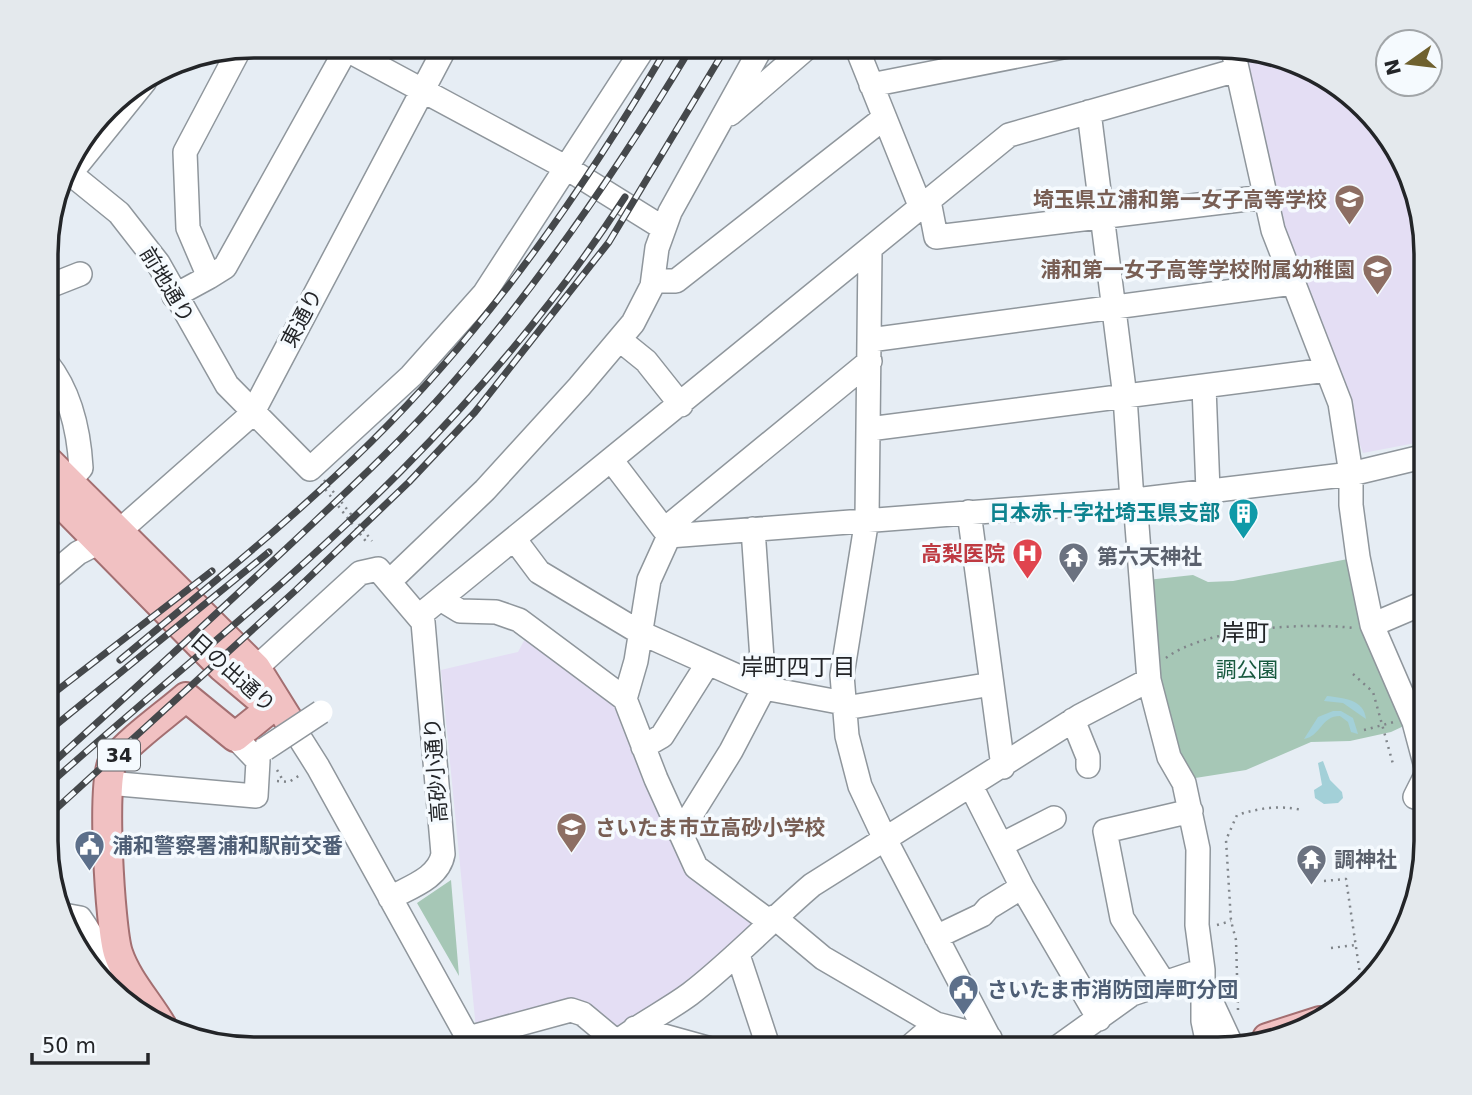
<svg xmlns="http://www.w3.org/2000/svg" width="1472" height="1095" font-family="'DejaVu Sans','Noto Sans JP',sans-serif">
<rect width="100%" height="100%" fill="#e6edf4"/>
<path fill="#e4def4" d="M 1239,48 L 1298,61 L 1355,97 L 1405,162 L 1426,253 L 1426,441 L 1363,453 L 1270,201 Z
M 526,637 L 623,707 L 670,827 L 757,923 L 726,957 L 621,1030 L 579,999 L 476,1029 L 441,670 L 518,652 Z"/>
<path fill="#a6c7b6" d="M 1353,558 L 1406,725 L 1391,732 L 1350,741 L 1311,742 L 1246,770 L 1189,779 L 1166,727 L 1147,580 L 1193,575 L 1208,582 L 1233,581 Z
M 451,880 L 459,976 L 417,903 Z"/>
<path fill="#a3d0d8" d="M 1327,696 C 1343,698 1364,699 1366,719 L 1343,703 L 1324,701 Z
M 1333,711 L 1341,711 L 1353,718 L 1358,734 L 1351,732 L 1348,722 L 1340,716 C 1321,716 1321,736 1304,739 L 1318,717 Z
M 1323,761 L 1330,780 L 1342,792 L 1343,798 L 1338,803 L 1324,804 L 1315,798 L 1314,790 L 1322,785 L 1318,763 Z"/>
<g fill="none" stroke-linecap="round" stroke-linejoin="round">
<defs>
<path id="minor" d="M 340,46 L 565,167 L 663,228
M 856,46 L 921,208
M 1232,46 L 1273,230 L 1340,403 L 1351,474 L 1351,505 L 1358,557 L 1372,625 L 1414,722 L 1426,767
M 871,85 L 1068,46
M 1089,112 L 1125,397 L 1132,500
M 730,114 L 809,46
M 66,170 L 119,213 L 158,263 L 227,385 L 310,469 L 411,376 L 484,294 L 645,46
M 70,174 L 145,81
M 929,201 L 936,237 L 1264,197
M 870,251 L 867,519 L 842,675 L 847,736 L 860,786 L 885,839 L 995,1049
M 209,277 L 225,267 L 348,46
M 653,281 L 676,281 L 884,118
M 47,287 L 80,274
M 174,296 L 209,277 L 188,228 L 185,152 L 240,48
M 620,340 L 646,361 L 681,405
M 870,340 L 1293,283
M 47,363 C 70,392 79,432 81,468 L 68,482
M 1204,387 L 1208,491
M 869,429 L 1327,370
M 612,461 L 669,536 L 1135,500 L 1351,474 L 1426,456
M 1135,500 L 1149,680 L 1169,757 L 1184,783 L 1198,849 L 1197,925 L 1203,970 L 1203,1021 L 1209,1049
M 969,512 L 1003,767
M 665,529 L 870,361
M 515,540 L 539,572 L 639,632 L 764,688 L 844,703
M 47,579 L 78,553 L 117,533 L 252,414 L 446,46
M 391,580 L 485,490 L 579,387 L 633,323 L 652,286 L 657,248 L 670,212 L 762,46
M 442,600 L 460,611 L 496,612 L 519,620 L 625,699 L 656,779 L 696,867 L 770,922
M 419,616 L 1009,135 L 1237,70
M 1372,625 L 1426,602
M 256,668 L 360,573 L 378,569 L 423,622 L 443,854 C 439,878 410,887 390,898
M 625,699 L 636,661 L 649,580 L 669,536
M 845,708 L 992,684
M 1073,720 L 1088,757 L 1088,766
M 289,721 L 318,767 L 474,1049
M 643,747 L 662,736 L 708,663
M 108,783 L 256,796 L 258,761 L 235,737
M 971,786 L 1022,887 L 1099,1019
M 1415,797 L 1426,775
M 680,833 L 731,751 L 764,688 L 753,529
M 1001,845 L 1054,818
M 774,917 L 823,958 L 936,1024 L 990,1038
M 63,919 L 69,916 L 80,918 C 94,938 105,957 104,982
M 936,937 L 982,915 L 988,908 L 1022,887
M 738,955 L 769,1049
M 1164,983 L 1122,918 L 1105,831 L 1191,811
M 1203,994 L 1211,1001 L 1232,1046
M 635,1028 L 711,1049
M 468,1038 L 571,1010 L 583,1014 L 625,1049
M 617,1042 C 640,1024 667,1011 690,994 C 734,960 771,920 812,885 L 1080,716 L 1149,680
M 907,1049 L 936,1024
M 1055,1049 L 1132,994 L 1203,970"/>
<path id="major" d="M 47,460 L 256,668 L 289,721
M 47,489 L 222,667 L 272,709
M 162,1026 C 148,1002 127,980 118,953 C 110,930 101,776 113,761 C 131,739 164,716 186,697 L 235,737 L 271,708
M 1267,1038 L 1320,1021"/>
</defs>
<use href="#minor" stroke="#8f969c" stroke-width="26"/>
<use href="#major" stroke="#a36f71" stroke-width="32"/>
<path stroke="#80858a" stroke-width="2.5" stroke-dasharray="2 5" stroke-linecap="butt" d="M 324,480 L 372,541
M 321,484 L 368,544
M 47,604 L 55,597
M 1166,658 C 1205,628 1306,622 1353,628
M 1353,674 L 1373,692 L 1393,764
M 1364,730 L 1394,722
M 277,770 L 284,782
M 277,781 L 289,782 L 300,775
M 1324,881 L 1346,879 L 1362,988
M 1217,925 L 1231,921
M 1331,948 L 1355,945
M 1238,1010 L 1236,940 L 1231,921 L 1226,840 L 1237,815 C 1260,808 1278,805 1302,810"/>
<use href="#minor" stroke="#fff" stroke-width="23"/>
<use href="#major" stroke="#f1c1c2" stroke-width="28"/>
<defs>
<path id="rail" d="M 120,660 C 205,589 292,520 371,442 C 489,326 585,188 668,46
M 46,699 L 212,571
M 46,733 L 269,552
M 46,769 C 129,694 211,619 292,543 C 346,492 401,442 450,386 C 542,281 620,166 692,46
M 46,787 C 164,682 290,583 401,471 C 484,387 561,296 625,197
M 46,818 L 296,590 L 409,482 L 475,412 L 609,242 L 727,46"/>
</defs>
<use href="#rail" stroke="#45484b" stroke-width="7"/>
<use href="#rail" stroke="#f5fafe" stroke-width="4.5" stroke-dasharray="13" stroke-linecap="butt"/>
<defs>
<path id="minor-bridge" d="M 265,749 L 321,712"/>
</defs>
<use href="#minor-bridge" stroke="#8f969c" stroke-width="26" stroke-linecap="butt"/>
<use href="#minor-bridge" stroke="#fff" stroke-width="23"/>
</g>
<defs>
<symbol id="school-pin" viewBox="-11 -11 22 30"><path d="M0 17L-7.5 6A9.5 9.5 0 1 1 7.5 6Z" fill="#8d6e63" stroke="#f5fafe"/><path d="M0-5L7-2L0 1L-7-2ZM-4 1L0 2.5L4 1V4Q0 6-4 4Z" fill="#fff"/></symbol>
<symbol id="building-pin" viewBox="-11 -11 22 30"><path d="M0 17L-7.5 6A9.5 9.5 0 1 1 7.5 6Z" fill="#0f9aa8" stroke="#f5fafe"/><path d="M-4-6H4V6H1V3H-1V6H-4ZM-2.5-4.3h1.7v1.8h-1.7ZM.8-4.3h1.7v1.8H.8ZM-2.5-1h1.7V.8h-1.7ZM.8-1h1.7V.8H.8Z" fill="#fff"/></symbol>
<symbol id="hospital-pin" viewBox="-11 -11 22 30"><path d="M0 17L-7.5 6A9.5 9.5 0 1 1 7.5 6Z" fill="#e0444e" stroke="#f5fafe"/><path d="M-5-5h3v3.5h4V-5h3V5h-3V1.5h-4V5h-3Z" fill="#fff"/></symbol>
<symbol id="temple-pin" viewBox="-11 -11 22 30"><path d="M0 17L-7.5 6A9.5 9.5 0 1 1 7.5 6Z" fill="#6b7280" stroke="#f5fafe"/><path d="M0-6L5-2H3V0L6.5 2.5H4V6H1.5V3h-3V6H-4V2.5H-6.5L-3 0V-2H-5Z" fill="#fff"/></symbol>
<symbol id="civic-pin" viewBox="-11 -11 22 30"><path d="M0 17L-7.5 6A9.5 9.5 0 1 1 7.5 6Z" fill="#5c6f8a" stroke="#f5fafe"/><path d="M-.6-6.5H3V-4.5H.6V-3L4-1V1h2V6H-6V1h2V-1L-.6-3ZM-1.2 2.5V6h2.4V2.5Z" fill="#fff"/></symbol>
</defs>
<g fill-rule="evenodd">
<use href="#school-pin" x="1332" y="182" width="35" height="47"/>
<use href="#school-pin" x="1360" y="252" width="35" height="47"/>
<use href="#building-pin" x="1226" y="496" width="35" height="47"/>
<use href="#hospital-pin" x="1010" y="536" width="35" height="47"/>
<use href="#temple-pin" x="1056" y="540" width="35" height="47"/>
<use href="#school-pin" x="554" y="810" width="35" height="47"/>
<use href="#civic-pin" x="72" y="828" width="35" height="47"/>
<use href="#temple-pin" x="1294" y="842" width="35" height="47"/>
<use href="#civic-pin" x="946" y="972" width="35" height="47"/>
</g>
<g text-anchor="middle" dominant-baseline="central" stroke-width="7" stroke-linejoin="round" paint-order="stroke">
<rect fill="#f5fafe" stroke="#626568" stroke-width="2" x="98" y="739.5" width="42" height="31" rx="5"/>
<g font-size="19" font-weight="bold" fill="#232528">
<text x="119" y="755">34</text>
</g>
<g font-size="21" font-weight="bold" fill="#785e54" stroke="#f5fafe" text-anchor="end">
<text x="1327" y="200">埼玉県立浦和第一女子高等学校</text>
<text x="1355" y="270">浦和第一女子高等学校附属幼稚園</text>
<text x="595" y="828" text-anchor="start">さいたま市立高砂小学校</text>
</g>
<g font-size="21" fill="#232528" stroke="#f5fafe">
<text transform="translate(167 285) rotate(59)">前地通り</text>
<text transform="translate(302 318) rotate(-62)">東通り</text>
<text transform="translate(233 673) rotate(42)">日の出通り</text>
<text transform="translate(436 770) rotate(-94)">高砂小通り</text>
</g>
<g font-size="21" font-weight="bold" fill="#0d838f" stroke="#f5fafe" text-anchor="end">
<text x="1220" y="513">日本赤十字社埼玉県支部</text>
</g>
<g font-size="21" font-weight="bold" fill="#be3a42" stroke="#f5fafe" text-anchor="end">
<text x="1005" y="554">高梨医院</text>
</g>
<g font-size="21" font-weight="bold" fill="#5b616d" stroke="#f5fafe" text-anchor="start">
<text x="1097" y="557">第六天神社</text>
<text x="1334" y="860">調神社</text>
</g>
<g font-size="21" fill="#17593f" stroke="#f5fafe">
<text x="1247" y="670">調公園</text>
</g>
<g font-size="21" font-weight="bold" fill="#4e5e75" stroke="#f5fafe" text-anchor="start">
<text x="112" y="846">浦和警察署浦和駅前交番</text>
<text x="987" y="990">さいたま市消防団岸町分団</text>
</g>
<g font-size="23" fill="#232528" stroke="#f5fafe">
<text x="798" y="667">岸町四丁目</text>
</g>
<g font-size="24" fill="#232528" stroke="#f5fafe">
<text x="1245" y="633">岸町</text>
</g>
</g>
<path d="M0 0H1472V1095H0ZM254 58H1218A196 196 0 0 1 1414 254V841A196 196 0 0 1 1218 1037H254A196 196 0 0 1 58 841V254A196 196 0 0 1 254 58Z" fill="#e4e9ed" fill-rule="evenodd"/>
<path fill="none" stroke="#232528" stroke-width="3.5" d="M254 58H1218A196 196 0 0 1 1414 254V841A196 196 0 0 1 1218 1037H254A196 196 0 0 1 58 841V254A196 196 0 0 1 254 58Z"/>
<g transform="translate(1409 63) rotate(256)"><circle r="33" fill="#f5fafe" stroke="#a1a5a8" stroke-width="2"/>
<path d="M0-5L12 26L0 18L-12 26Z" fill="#6f612f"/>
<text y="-10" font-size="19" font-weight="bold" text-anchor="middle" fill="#232528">N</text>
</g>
<path d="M32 1053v10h116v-10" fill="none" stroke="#232528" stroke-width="3.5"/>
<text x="42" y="1053" font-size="21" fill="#232528" stroke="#f5fafe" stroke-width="5" paint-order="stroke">50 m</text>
</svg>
